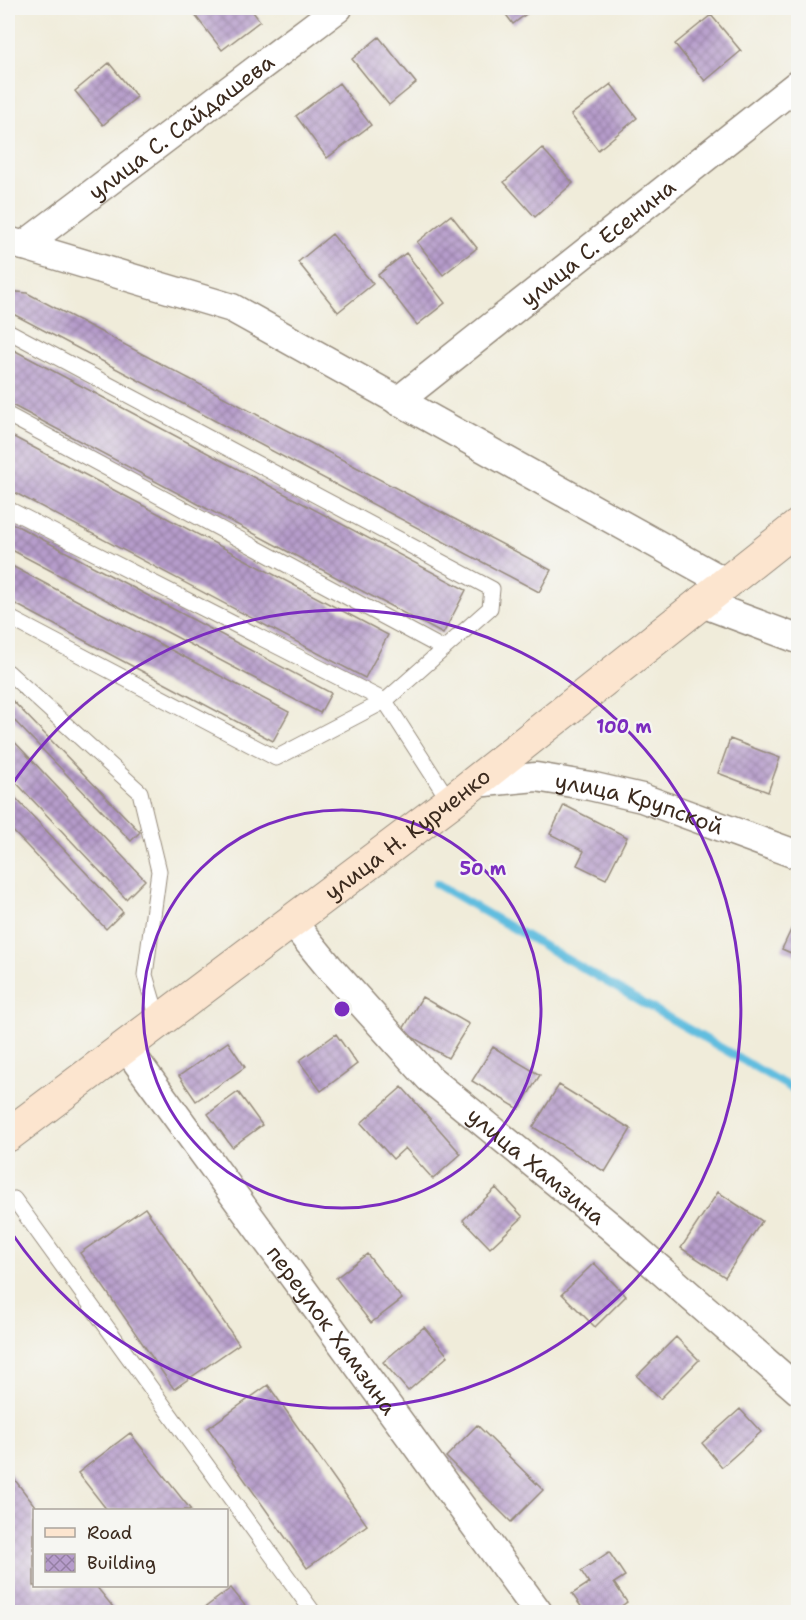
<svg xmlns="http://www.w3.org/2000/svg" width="806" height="1620" font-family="'Shantell Sans',sans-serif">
<defs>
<pattern id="building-cross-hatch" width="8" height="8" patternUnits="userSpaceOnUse" patternTransform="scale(1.5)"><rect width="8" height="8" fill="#b69ccb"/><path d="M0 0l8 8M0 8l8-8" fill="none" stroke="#957fa4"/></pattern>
</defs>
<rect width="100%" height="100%" fill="#f6f6f2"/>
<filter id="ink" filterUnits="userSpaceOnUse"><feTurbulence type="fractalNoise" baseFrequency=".0167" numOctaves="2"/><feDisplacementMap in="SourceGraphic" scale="12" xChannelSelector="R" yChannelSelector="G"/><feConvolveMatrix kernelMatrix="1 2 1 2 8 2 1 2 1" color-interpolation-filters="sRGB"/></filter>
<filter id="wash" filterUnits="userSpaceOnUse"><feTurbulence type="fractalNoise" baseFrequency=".008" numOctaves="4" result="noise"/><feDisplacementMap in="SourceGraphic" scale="24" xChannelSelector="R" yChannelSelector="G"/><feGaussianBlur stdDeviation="1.35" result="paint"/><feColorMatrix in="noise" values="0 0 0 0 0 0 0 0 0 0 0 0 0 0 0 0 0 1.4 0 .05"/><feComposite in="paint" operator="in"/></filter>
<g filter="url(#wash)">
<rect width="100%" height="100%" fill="#f0ecda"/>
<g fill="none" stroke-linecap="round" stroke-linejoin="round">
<path stroke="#61bddf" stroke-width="8" d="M 436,884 L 798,1092"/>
</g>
<g id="blocks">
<path fill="url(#building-cross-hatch)" d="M 203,8 L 250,8 L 260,21 L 222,50 L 194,14 Z
M 501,8 L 534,8 L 513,24 Z
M 711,15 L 741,51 L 705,81 L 675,44 Z
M 379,37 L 416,83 L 389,105 L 352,59 Z
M 109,63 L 137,97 L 103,125 L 75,91 Z
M 339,83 L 371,125 L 327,158 L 296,116 Z
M 611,84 L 637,118 L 598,150 L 571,115 Z
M 542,148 L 573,183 L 535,217 L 504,182 Z
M 451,215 L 477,248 L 443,275 L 417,242 Z
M 332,234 L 373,284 L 338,312 L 298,262 Z
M 406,253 L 445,303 L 417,325 L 378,275 Z
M 8,291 L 27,293 L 551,570 L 539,592 L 15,315 L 8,314 Z
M 8,347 L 466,590 L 443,634 L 8,403 Z
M 8,434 L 388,635 L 365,678 L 8,489 Z
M 8,521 L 331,693 L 320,713 L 8,548 Z
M 8,564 L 289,712 L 273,741 L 8,600 Z
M 8,696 L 140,832 L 131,841 L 8,714 Z
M 8,735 L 145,880 L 126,899 L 8,774 Z
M 730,739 L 780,758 L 768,792 L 718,773 Z
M 8,790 L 123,912 L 106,929 L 8,826 Z
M 564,805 L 627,837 L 606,879 L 577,865 L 584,851 L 550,834 Z
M 798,915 L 798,956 L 782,949 Z
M 422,997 L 469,1024 L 448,1058 L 402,1031 Z
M 336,1034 L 357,1064 L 321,1091 L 299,1061 Z
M 228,1042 L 245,1067 L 196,1101 L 179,1076 Z
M 493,1047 L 540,1075 L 519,1109 L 472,1081 Z
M 559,1085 L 631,1129 L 605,1172 L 533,1127 Z
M 402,1087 L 461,1154 L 433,1179 L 405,1148 L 393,1159 L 361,1123 Z
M 238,1092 L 262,1125 L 232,1147 L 208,1114 Z
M 496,1188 L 523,1217 L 490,1248 L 463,1220 Z
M 718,1192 L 762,1221 L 725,1277 L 681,1248 Z
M 145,1208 L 239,1344 L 174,1389 L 80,1253 Z
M 367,1254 L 402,1299 L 371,1323 L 336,1278 Z
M 594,1263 L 626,1296 L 595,1327 L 562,1294 Z
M 424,1327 L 448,1356 L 408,1391 L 383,1362 Z
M 676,1337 L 699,1360 L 660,1399 L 637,1376 Z
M 268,1385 L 367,1525 L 307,1568 L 208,1428 Z
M 740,1409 L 761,1432 L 722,1467 L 702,1443 Z
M 477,1425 L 543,1490 L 511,1522 L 446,1457 Z
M 130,1433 L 191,1510 L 107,1510 L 78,1473 Z
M 8,1471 L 38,1510 L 34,1510 L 34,1586 L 96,1586 L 117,1612 L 8,1612 Z
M 609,1552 L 625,1576 L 614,1583 L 627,1602 L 613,1612 L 585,1612 L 572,1594 L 589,1583 L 581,1571 Z
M 231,1588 L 250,1612 L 199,1612 Z"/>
</g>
</g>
<g filter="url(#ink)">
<use href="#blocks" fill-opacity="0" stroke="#968b7c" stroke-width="1.5"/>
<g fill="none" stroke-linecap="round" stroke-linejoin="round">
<defs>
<path id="lane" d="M 8,331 L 492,589 L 490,608 L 385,701 L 276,758 L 8,617
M 8,415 L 444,649
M 8,509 L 385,701 L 450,802
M 8,672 L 140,792 L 159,871 L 145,975 L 159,1022
M 14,1199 L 313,1612"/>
<g id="street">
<path d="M 8,241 L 232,308 L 725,582"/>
<path id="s1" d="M 23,246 L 338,8"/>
<path id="s2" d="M 398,401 L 798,84"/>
<path d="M 699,602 L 798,639"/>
<path id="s3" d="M 475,783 L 536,777 L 590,786 L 642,798 L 798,855"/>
<path id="s4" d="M 293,923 L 329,967 L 429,1078 L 610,1226 L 798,1390"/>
<path id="s5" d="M 126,1047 L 538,1612"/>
</g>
<g id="secondary">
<path id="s6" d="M 8,1135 L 450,802 L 798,526"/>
</g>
</defs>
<use href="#lane" stroke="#968b7c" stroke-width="17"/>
<use href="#street" stroke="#968b7c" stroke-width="31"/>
<use href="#secondary" stroke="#968b7c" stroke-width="35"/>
<use href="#lane" stroke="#fff" stroke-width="15"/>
<use href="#street" stroke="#fff" stroke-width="28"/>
<use href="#secondary" stroke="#fce5cf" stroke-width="33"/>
</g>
</g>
<g fill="none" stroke="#7b2cbf" stroke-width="3">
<circle cx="342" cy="1009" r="199"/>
<path d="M9 789A399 399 0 1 1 9 1229"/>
</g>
<g text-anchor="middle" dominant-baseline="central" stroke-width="4.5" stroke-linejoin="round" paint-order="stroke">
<g font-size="22" fill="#3b2a1e" stroke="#f6f6f2">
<text stroke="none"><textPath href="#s1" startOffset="198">улица С. Сайдашева</textPath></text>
<text stroke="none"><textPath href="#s2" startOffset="255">улица С. Есенина</textPath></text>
<text stroke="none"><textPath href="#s3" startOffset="168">улица Крупской</textPath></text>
<text stroke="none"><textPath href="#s6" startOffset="500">улица Н. Курченко</textPath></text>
<text stroke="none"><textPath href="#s4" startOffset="345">улица Хамзина</textPath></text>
<text stroke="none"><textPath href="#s5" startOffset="350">переулок Хамзина</textPath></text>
</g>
</g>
<circle cx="342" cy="1009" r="9" fill="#7b2cbf" stroke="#f6f6f2" stroke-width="3"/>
<g font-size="18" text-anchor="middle" font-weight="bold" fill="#7b2cbf" stroke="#f6f6f2" stroke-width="4.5" stroke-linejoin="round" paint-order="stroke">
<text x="624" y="733">100 m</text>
<text x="483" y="875">50 m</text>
</g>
<rect width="806" height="1620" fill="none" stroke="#f6f6f2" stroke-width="30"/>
<rect x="33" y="1509" width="195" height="78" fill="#f6f6f2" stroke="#aba49d" stroke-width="1.5"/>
<rect x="45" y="1528" width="30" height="9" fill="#fce5cf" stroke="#aba49d" stroke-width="1.5"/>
<text x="87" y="1539" font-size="18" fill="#3b2a1e">Road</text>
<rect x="45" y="1554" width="30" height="18" fill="url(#building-cross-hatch)" stroke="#aba49d" stroke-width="1.5"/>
<text x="87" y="1569" font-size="18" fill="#3b2a1e">Building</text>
</svg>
